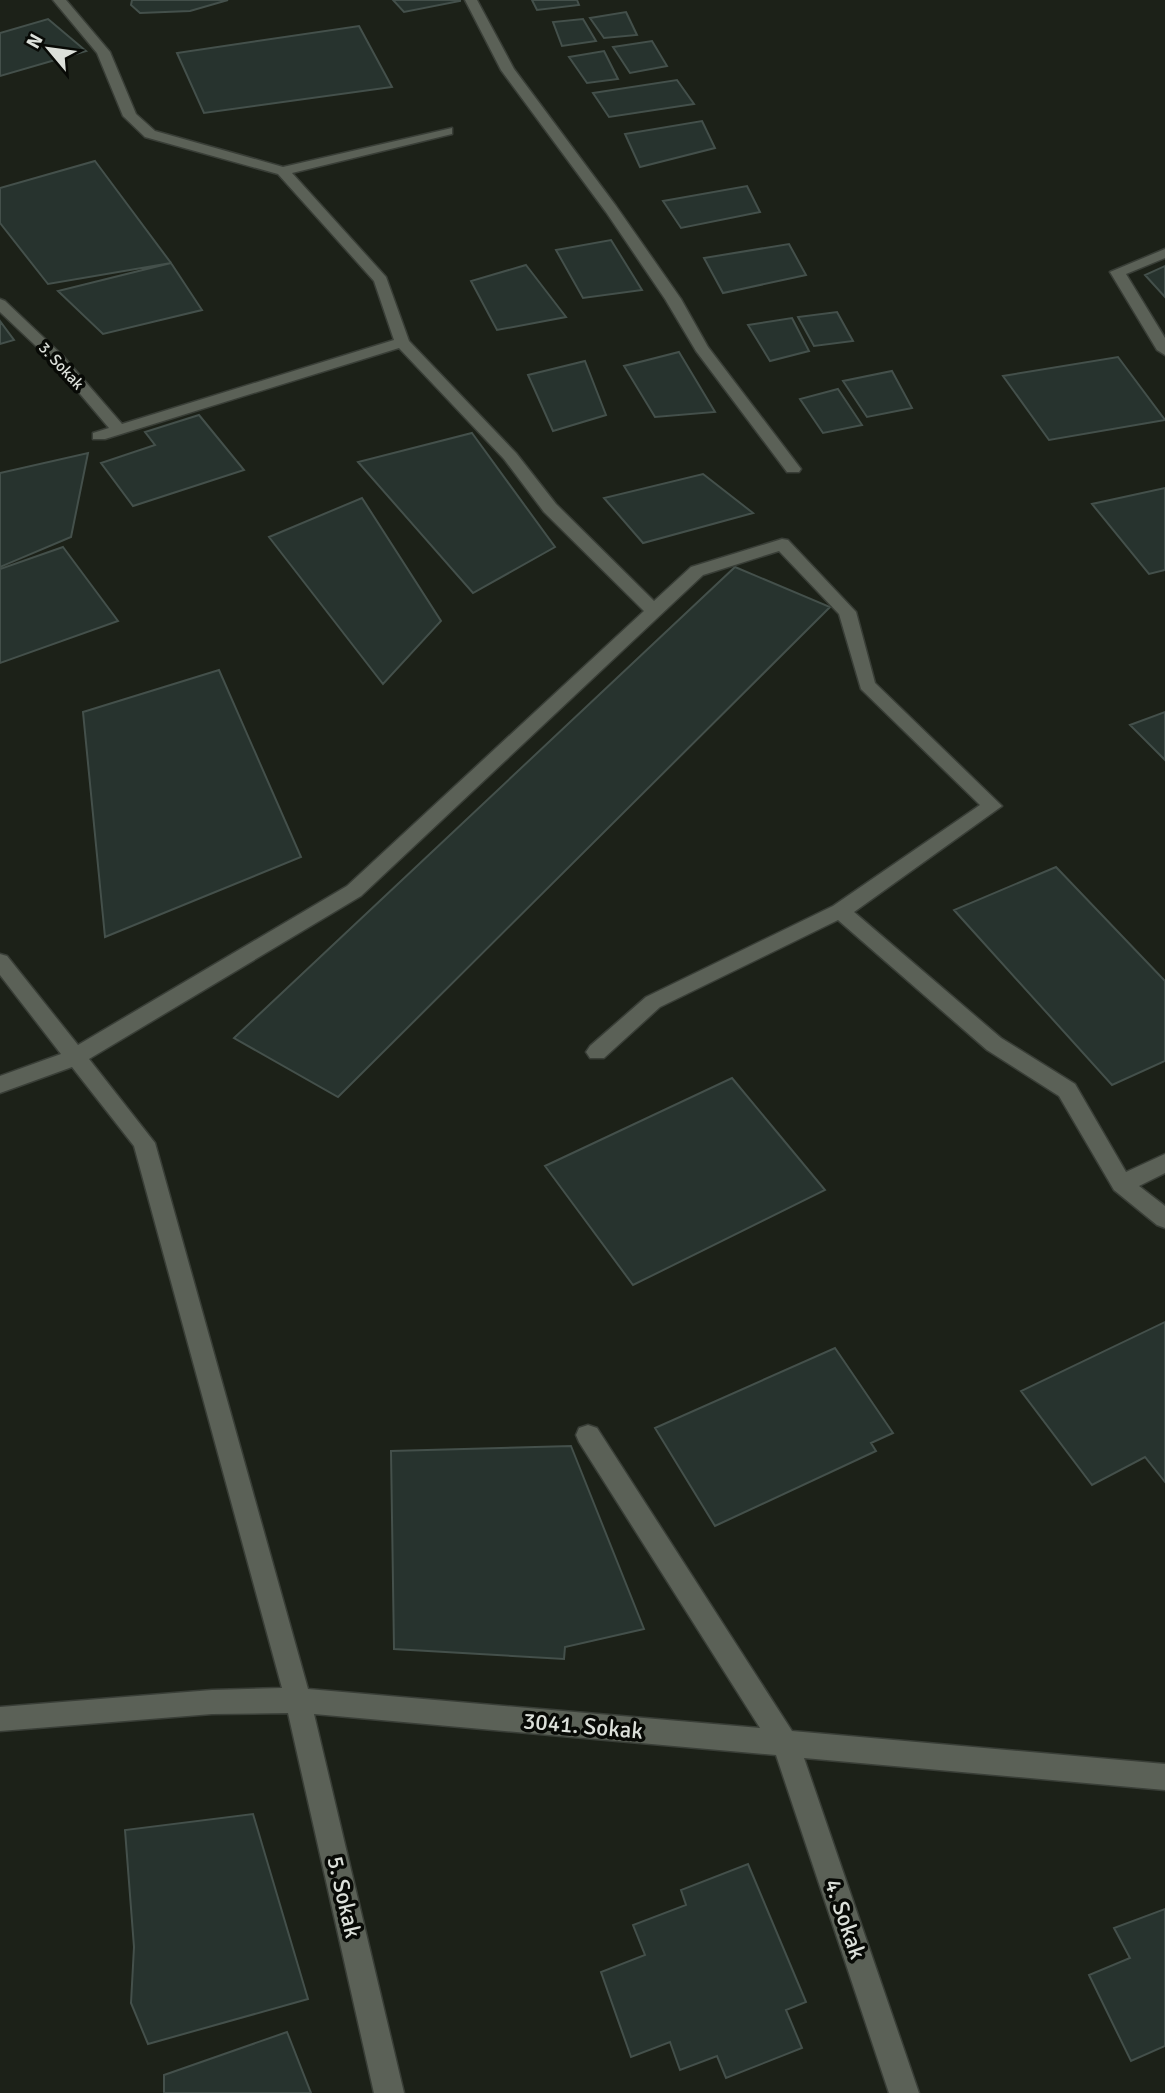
<svg xmlns="http://www.w3.org/2000/svg" width="1165" height="2093" font-family="Signika,sans-serif">
<rect width="100%" height="100%" fill="#1c2118"/>
<path fill="#27332e" stroke="#44504b" stroke-width="2" d="M 132,0 L 228,0 L 190,11 L 140,13 L 131,5 Z
M 393,0 L 460,0 L 460,1 L 404,12 Z
M 532,0 L 577,0 L 579,5 L 537,10 Z
M 626,12 L 637,35 L 604,38 L 590,18 Z
M 48,19 L 86,51 L 0,76 L 0,33 Z
M 583,19 L 596,41 L 562,46 L 553,22 Z
M 359,26 L 392,87 L 204,113 L 177,53 Z
M 652,41 L 667,66 L 630,73 L 613,47 Z
M 604,51 L 618,79 L 587,83 L 569,57 Z
M 677,80 L 694,104 L 609,117 L 593,93 Z
M 702,121 L 715,148 L 640,167 L 625,134 Z
M 95,161 L 171,263 L 48,284 L 0,223 L 0,188 Z
M 747,186 L 760,212 L 681,228 L 663,201 Z
M 611,240 L 642,290 L 583,298 L 556,250 Z
M 789,244 L 806,275 L 723,293 L 704,258 Z
M 171,263 L 202,310 L 103,334 L 58,291 Z
M 526,265 L 566,317 L 497,330 L 471,281 Z
M 1165,266 L 1165,297 L 1145,275 Z
M 837,312 L 853,341 L 814,346 L 798,317 Z
M 792,318 L 809,351 L 770,361 L 748,325 Z
M 0,321 L 14,340 L 0,344 Z
M 679,352 L 715,412 L 655,417 L 624,366 Z
M 1118,357 L 1165,420 L 1049,440 L 1003,376 Z
M 585,361 L 606,415 L 553,431 L 528,375 Z
M 892,371 L 912,408 L 867,417 L 843,381 Z
M 838,389 L 862,425 L 823,433 L 800,399 Z
M 199,415 L 244,470 L 133,506 L 101,463 L 155,445 L 145,432 Z
M 472,433 L 555,547 L 473,593 L 358,462 Z
M 88,453 L 71,537 L 0,567 L 0,473 Z
M 703,474 L 753,513 L 643,543 L 604,498 Z
M 1165,488 L 1165,570 L 1149,574 L 1092,504 Z
M 362,498 L 441,621 L 383,684 L 269,537 Z
M 63,547 L 118,621 L 0,663 L 0,569 Z
M 735,567 L 830,607 L 338,1097 L 234,1038 Z
M 219,670 L 301,857 L 105,937 L 83,712 Z
M 1165,712 L 1165,760 L 1130,725 Z
M 1056,867 L 1165,981 L 1165,1061 L 1112,1085 L 954,910 Z
M 732,1078 L 825,1190 L 633,1285 L 545,1166 Z
M 1165,1322 L 1165,1482 L 1145,1457 L 1092,1485 L 1021,1391 Z
M 835,1348 L 893,1433 L 871,1443 L 876,1451 L 715,1526 L 655,1428 Z
M 571,1446 L 644,1629 L 565,1647 L 564,1659 L 394,1649 L 391,1451 Z
M 253,1814 L 308,1999 L 148,2044 L 131,2003 L 134,1947 L 125,1830 Z
M 748,1864 L 806,2002 L 786,2010 L 802,2048 L 726,2078 L 717,2056 L 680,2070 L 670,2042 L 631,2057 L 601,1972 L 645,1955 L 633,1925 L 686,1905 L 681,1890 Z
M 1165,1909 L 1165,2046 L 1131,2061 L 1089,1975 L 1130,1958 L 1114,1928 Z
M 287,2032 L 311,2093 L 164,2093 L 164,2075 Z"/>
<g fill="none" stroke-linecap="round" stroke-linejoin="round">
<defs>
<path id="minor" d="M 53,0 L 66,0 L 110,52 L 136,114 L 155,131 L 283,167 L 452,128 L 452,134 L 292,173 L 386,277 L 409,341 L 516,453 L 556,504 L 654,601 L 691,567 L 782,539 L 788,540 L 856,612 L 875,683 L 1002,806 L 854,912 L 1001,1038 L 1075,1084 L 1126,1172 L 1165,1154 L 1165,1173 L 1139,1186 L 1165,1206 L 1165,1228 L 1157,1225 L 1114,1190 L 1059,1096 L 987,1050 L 838,920 L 660,1007 L 604,1058 L 590,1058 L 586,1052 L 590,1046 L 646,997 L 833,906 L 980,805 L 861,689 L 839,614 L 779,551 L 703,575 L 361,896 L 89,1059 L 155,1143 L 308,1689 L 760,1728 L 579,1442 L 576,1435 L 579,1428 L 588,1425 L 597,1428 L 792,1731 L 1165,1764 L 1165,1790 L 804,1758 L 919,2093 L 889,2093 L 776,1755 L 314,1714 L 404,2093 L 374,2093 L 288,1713 L 212,1714 L 0,1731 L 0,1707 L 212,1690 L 282,1688 L 134,1146 L 72,1067 L 0,1093 L 0,1076 L 61,1054 L 0,975 L 0,954 L 7,956 L 78,1045 L 347,886 L 644,611 L 544,512 L 504,459 L 399,348 L 105,439 L 93,439 L 93,433 L 109,428 L 53,362 L 0,312 L 0,299 L 5,301 L 63,356 L 122,424 L 394,340 L 374,281 L 278,174 L 145,137 L 123,116 L 97,53 Z
M 465,0 L 477,0 L 514,69 L 616,206 L 681,299 L 708,347 L 801,469 L 799,472 L 787,472 L 696,351 L 665,299 L 606,212 L 501,70 Z
M 1165,249 L 1165,258 L 1126,274 L 1165,338 L 1165,355 L 1157,350 L 1110,272 Z"/>
</defs>
<use href="#minor" stroke="#393e37" stroke-width="3"/>
<use href="#minor" fill="#5b6157" fill-rule="evenodd"/>
</g>
<g text-anchor="middle" dominant-baseline="central" stroke-width="7" stroke-linejoin="round" paint-order="stroke">
<g font-size="16" fill="#dce0da" stroke="#080a06">
<text transform="translate(61 366) rotate(47)">3. Sokak</text>
</g>
<g font-size="23" fill="#dce0da" stroke="#080a06">
<text transform="translate(583 1726) rotate(5)">3041. Sokak</text>
<text transform="translate(344 1897) rotate(77)">5. Sokak</text>
<text transform="translate(845 1919) rotate(71)">4. Sokak</text>
</g>
</g>
<g transform="translate(49 49) rotate(299)" stroke="#080a06" stroke-width="5" paint-order="stroke">
<path d="M0-5L12 26L0 18L-12 26Z" fill="#dce0da"/>
<text y="-10" font-size="19" font-weight="bold" text-anchor="middle" fill="#dce0da">N</text>
</g>
</svg>
